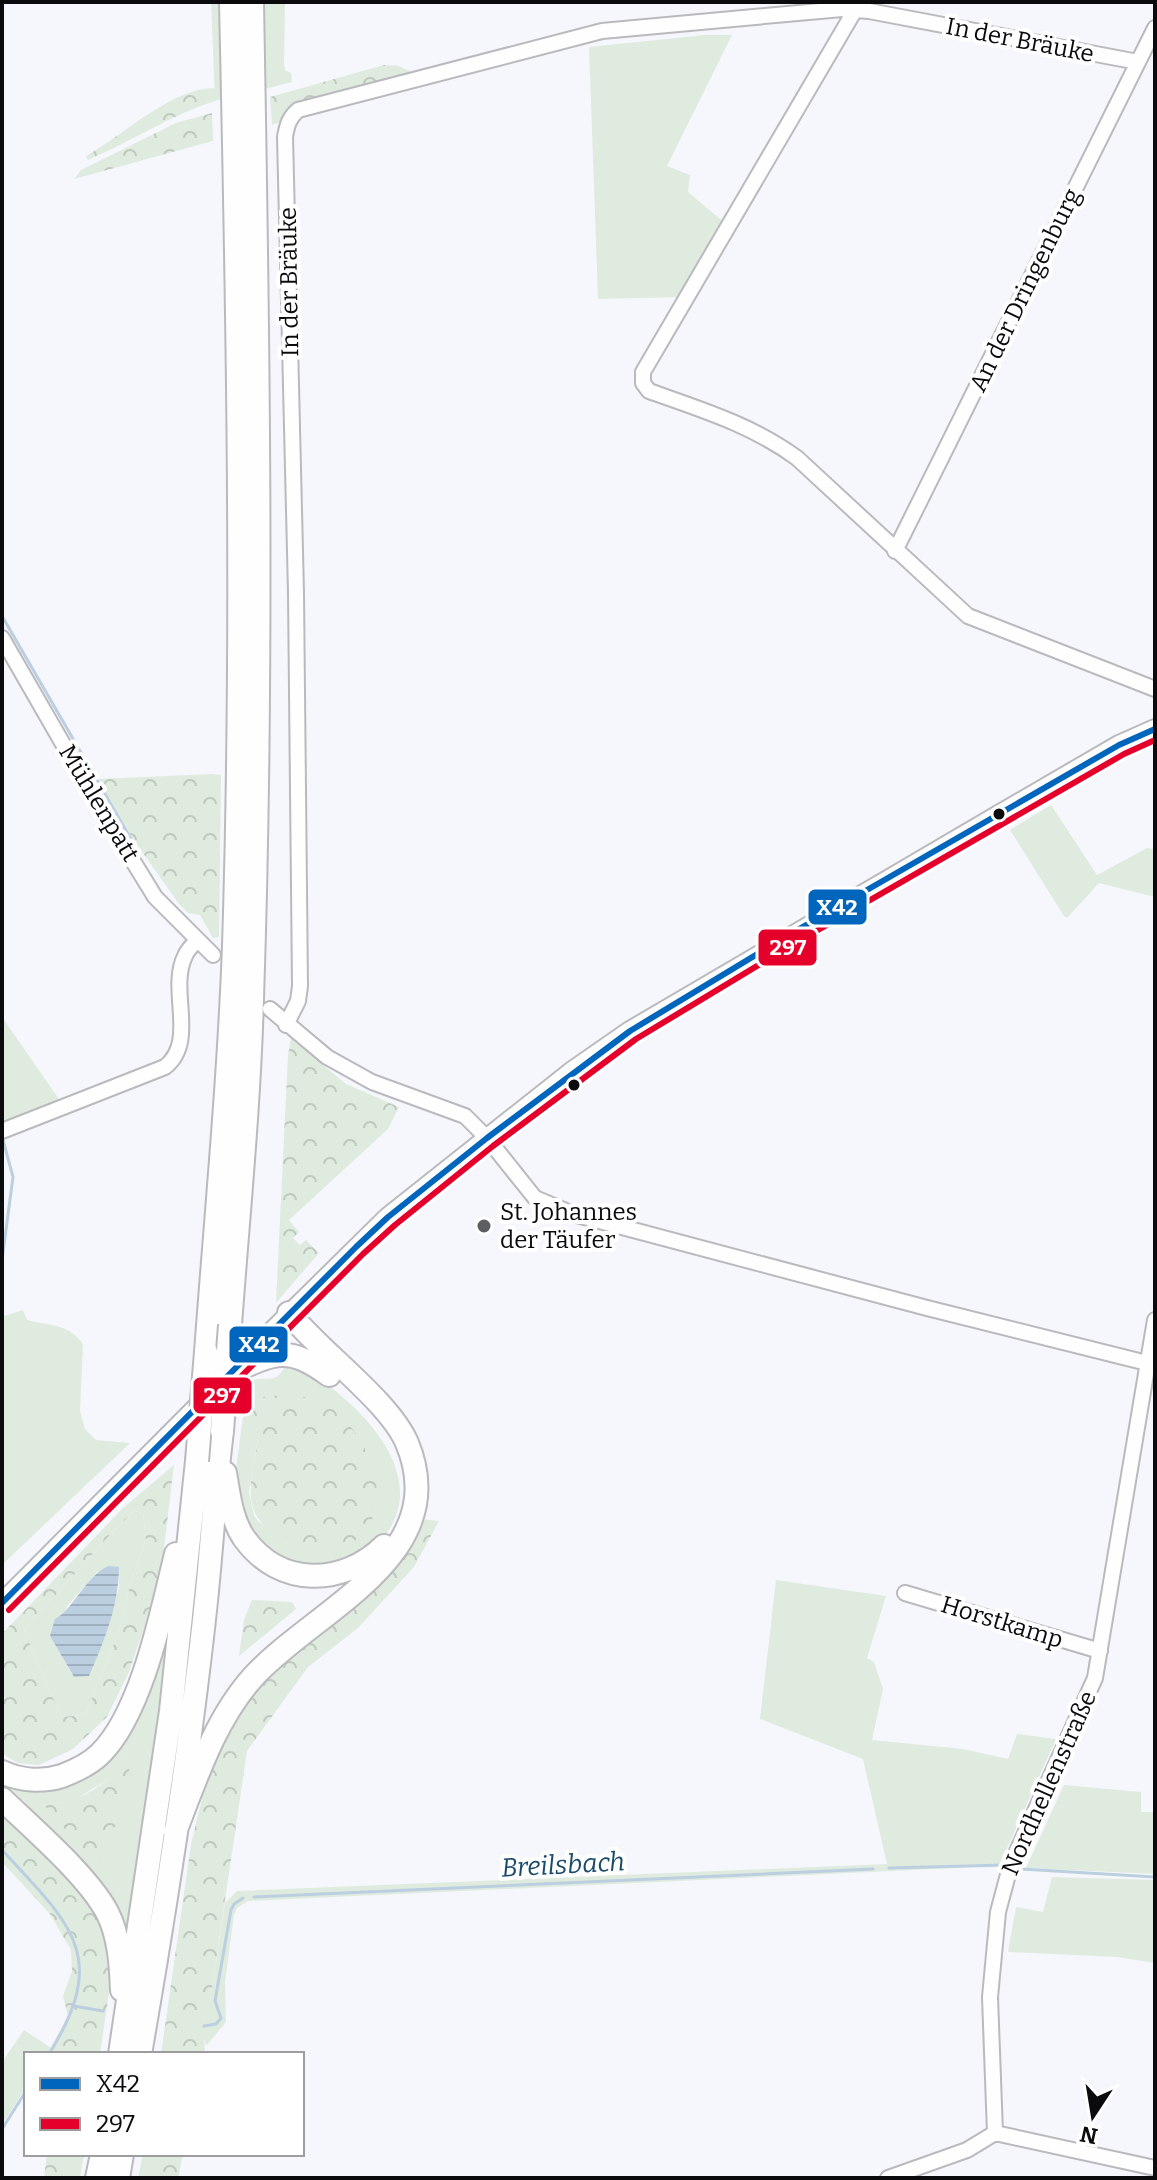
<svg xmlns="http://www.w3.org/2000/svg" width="1157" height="2180" font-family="Bitter,serif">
<defs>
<pattern id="forest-crowns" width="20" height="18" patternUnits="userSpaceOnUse" patternTransform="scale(2)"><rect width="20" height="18" fill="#dfebdf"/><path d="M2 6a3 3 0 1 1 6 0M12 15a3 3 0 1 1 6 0" fill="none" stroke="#bec8be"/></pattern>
<pattern id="water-rules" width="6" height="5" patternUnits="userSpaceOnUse" patternTransform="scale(2)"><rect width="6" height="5" fill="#bbcfe0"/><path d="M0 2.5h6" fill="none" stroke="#9fb0bf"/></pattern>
</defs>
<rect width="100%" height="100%" fill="#f6f7fc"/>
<path fill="#dfebdf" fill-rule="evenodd" d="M 211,2 L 219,2 L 221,99 L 215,101 Z
M 263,2 L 285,2 L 284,65 L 285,70 L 291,73 L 292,82 L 265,89 Z
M 705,35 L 732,35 L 667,166 L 690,175 L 688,192 L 726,224 L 683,297 L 598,299 L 589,47 Z
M 1051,805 L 1097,875 L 1147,848 L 1155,849 L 1155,897 L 1099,883 L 1067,918 L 1064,916 L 1010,830 Z
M 2,1017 L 61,1102 L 2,1125 Z
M 23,1310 L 27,1320 C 50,1326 68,1323 83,1344 L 80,1411 L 85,1429 L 96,1440 L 130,1443 L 2,1565 L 2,1317 Z
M 288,1359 C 343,1389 438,1467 384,1537 C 375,1549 346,1562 332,1570 L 282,1561 L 248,1530 L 235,1478 L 242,1423 L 259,1432 L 249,1493 L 254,1515 L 258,1521 L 287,1544 L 301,1548 L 360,1537 L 376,1507 L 246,1399 L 248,1382 C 269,1373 277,1389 288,1359 Z
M 134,1511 L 143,1513 L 146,1540 L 131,1581 L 119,1632 L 85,1715 L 61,1717 L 24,1630 L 106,1539 ZM 119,1567 L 119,1588 L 102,1644 L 73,1676 L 50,1636 L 69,1604 L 97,1572 Z
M 776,1580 L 886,1596 L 867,1658 L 874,1662 L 883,1689 L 872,1740 L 963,1749 L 1008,1759 L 1017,1734 L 1056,1739 L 999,1866 L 248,1901 L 237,1908 L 234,1915 L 225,1982 L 226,2022 L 206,2046 L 202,2030 L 203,2018 L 210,2001 L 225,1903 L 237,1891 L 887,1864 L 863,1759 L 760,1719 Z
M 170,1622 L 127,1948 L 2,1791 L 2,1779 L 86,1773 ZM 127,1754 L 125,1788 L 103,1861 L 97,1865 L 44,1805 L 73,1801 L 110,1778 Z
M 1064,1785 L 1141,1792 L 1141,1812 L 1155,1812 L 1155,1874 L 1026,1868 Z
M 1052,1877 L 1155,1880 L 1155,1963 L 1117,1957 L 1008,1952 L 1016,1907 L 1043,1912 Z
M 24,2030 L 51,2048 L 47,2054 L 26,2054 L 26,2087 L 2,2125 L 2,2062 Z"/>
<path fill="url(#forest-crowns)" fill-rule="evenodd" d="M 384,65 L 399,66 L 416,74 L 272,125 L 270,97 Z
M 215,88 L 215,101 C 171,115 132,141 88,160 L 86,156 C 124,135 171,88 215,88 Z
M 212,113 L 213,141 L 74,179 L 81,170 L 176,123 Z
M 212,774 L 221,775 L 219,937 L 213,938 L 200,915 L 188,913 L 179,904 L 133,839 L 98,779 Z
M 291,1038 L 346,1084 L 399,1107 L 388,1129 L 289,1220 L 299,1232 L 293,1238 L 300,1245 L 306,1240 L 319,1253 L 276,1303 L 288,1055 Z
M 281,1395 C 295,1396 311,1396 323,1403 C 364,1425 398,1497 361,1536 C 348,1549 312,1549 295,1548 C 234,1516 251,1489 259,1433 L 242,1423 L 246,1399 Z
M 174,1465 L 160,1581 L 129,1672 L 107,1717 L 73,1749 L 39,1765 L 17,1763 L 2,1753 L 2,1634 L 123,1508 ZM 134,1511 L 143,1513 L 146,1540 L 131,1581 L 119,1632 L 85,1715 L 61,1717 L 24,1630 L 106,1539 Z
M 420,1519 L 439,1521 L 414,1567 L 358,1628 L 308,1667 L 247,1751 L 210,2002 L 203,2018 L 205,2054 L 161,2054 L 191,1844 L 206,1782 L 231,1730 L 258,1688 L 284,1659 L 388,1576 L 399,1563 Z
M 252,1600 L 292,1602 L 296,1609 L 239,1656 L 244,1620 Z
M 128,1753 C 136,1778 111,1835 103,1861 L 97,1866 L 43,1804 C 67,1805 89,1795 108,1779 C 115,1772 121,1761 128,1753 Z
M 2,1815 L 61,1872 L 87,1902 L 104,1932 L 110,1986 L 100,2054 L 47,2054 L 68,2016 L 63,1996 L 72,1971 L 71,1950 L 50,1914 L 2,1862 Z
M 47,2154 L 84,2154 L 80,2178 L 44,2178 Z
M 143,2154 L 183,2154 L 178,2178 L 138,2178 Z"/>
<path fill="url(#water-rules)" d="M 108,1566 L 119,1567 C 119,1605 104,1642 89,1676 L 74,1677 L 50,1636 L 55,1619 C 73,1610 84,1578 108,1566 Z"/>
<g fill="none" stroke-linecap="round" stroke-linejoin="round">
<path stroke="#bbcfe0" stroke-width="3" d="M 2,616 L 131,839
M 2,1260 L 13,1177 L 3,1140
M 2,1850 C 70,1924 111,1955 49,2054
M 889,1868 L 1005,1865
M 1021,1869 L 1155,1877
M 254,1897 L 873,1869
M 74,2006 L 103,2011
M 204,2026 L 216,2024 L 221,2018 L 215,2001 L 231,1910 L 234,1904 L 243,1898
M 2,2129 L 26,2091"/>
<defs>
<path id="minor" d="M 855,10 L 643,372 L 643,383 L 649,391 C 702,410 752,425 797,458 L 968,616 L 1155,689
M 895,551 L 1155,28
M 2,638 L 90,791 L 155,897 L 213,955
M 270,1009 L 327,1057 L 372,1082 L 465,1116 L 487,1138 L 535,1198 L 573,1214 L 927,1308 L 1155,1365
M 286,1025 L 298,1001 L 300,986 L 296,593 L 285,137 C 287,125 289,118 298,110 L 602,31 L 842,9 L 869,11 L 1138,62
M 2,1131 L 165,1067 C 198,1041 168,990 185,956 C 187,950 193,945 197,940
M 905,1593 L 1100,1651
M 995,2133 L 990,1997 L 998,1912 L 1010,1867 L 1095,1678 L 1155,1320
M 995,2133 L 1155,2168
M 888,2178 L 967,2150 L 995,2133"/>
<path id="major" d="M 236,1367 L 388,1217 L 571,1072 L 630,1031 L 1002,813 L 1119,745 L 1155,729
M 2,1603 L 207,1397"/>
<path id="highway" d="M 230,1325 C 238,1216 249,1108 252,999 C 263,667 258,335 252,2
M 206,1352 C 216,1217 229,1081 234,946 C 244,631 238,316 231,2
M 232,1372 C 276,1352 289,1346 329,1375
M 225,1473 C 229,1495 231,1519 244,1538 C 280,1588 343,1586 384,1546
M 2,1772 C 21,1781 43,1782 62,1776 C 75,1771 90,1764 100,1754 C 142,1713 162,1611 176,1554
M 2,1799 C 33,1829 87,1875 107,1912 C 119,1935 121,1964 122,1990
M 175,1832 C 196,1778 215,1719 254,1676 C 316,1609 454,1556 407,1443 C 389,1401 320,1352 289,1313
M 120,2054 L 171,1711 L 197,1461
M 140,2054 C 166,1904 190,1753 206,1601 C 212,1544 215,1487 222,1431
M 97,2178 L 102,2154
M 118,2178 L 122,2154"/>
</defs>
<use href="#minor" stroke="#bababe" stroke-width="18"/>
<use href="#major" stroke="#bababe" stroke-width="22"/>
<use href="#highway" stroke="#bababe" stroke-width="26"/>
<use href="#minor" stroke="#fefeff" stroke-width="14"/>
<use href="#major" stroke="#fefeff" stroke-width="18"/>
<use href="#highway" stroke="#fefeff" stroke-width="22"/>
<defs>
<path id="highway-bridge" d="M 222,1431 L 230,1325
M 197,1461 L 206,1352"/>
</defs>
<use href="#highway-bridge" stroke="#bababe" stroke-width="26" stroke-linecap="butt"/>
<use href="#highway-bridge" stroke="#fefeff" stroke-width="22"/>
<defs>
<path id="bus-1" d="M 2,1603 L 356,1247 L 388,1217 L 487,1138 L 630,1031 L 787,936 L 1119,745 L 1155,729"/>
<path id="bus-2" d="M 9,1610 L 363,1254 L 395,1225 L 493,1146 L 636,1039 L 792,945 L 1124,754 L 1155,740"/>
</defs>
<use href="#bus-1" stroke="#fff" stroke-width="12"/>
<use href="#bus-2" stroke="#fff" stroke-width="12"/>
<use href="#bus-1" stroke="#0065bd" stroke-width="6"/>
<use href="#bus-2" stroke="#e4002b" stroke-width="6"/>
</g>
<g fill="#0b0b0e" stroke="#fff" stroke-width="3">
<circle cx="999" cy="814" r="7"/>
<circle cx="574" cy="1085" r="7"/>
</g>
<circle fill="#5d5e61" stroke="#fff" stroke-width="3" cx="484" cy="1226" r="8"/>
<g text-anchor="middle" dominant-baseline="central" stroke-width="8" stroke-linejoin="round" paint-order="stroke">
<g font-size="24" fill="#0b0b0e" stroke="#fff">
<text transform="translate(1020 40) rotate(11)">In der Bräuke</text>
<text transform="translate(289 282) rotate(-91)">In der Bräuke</text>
<text transform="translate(1025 290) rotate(-64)">An der Dringenburg</text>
<text transform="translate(99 803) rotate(59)">Mühlenpatt</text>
<text transform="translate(1002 1622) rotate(17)">Horstkamp</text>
<text transform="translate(1049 1783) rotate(-66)">Nordhellenstraße</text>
</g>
<g font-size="24" fill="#0b0b0e" stroke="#fff" text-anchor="start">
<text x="500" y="1212">St. Johannes<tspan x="500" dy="28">der Täufer</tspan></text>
</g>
<g font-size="26" font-style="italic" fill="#1a4969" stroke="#fff">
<text transform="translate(563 1865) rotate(-3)">Breilsbach</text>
</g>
</g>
<g stroke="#fff" stroke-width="3">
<rect x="807" y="888" width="61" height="38" rx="8" fill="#0065bd"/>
<rect x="757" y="928" width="61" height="39" rx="8" fill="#e4002b"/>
<rect x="228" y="1325" width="61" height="39" rx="8" fill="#0065bd"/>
<rect x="192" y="1376" width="61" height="39" rx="8" fill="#e4002b"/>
</g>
<g font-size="22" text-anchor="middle" font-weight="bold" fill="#fff">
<text x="837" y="915">X42</text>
<text x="788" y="955">297</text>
<text x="259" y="1352">X42</text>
<text x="222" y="1403">297</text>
</g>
<rect width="1157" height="2180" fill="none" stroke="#0b0b0e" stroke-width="8"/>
<rect x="24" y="2052" width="280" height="104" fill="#ffffff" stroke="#9d9d9f" stroke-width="2"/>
<rect x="40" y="2078" width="40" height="12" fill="#0065bd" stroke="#9d9d9f" stroke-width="2"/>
<text x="96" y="2092" font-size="24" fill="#0b0b0e">X42</text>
<rect x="40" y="2118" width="40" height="12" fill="#e4002b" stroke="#9d9d9f" stroke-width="2"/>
<text x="96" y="2132" font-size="24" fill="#0b0b0e">297</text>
<g transform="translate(1093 2116) rotate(192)" stroke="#ffffff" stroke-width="6" paint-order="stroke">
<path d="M0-6L14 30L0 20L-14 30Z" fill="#0b0b0e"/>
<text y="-12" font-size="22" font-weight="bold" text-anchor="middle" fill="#0b0b0e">N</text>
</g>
</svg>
